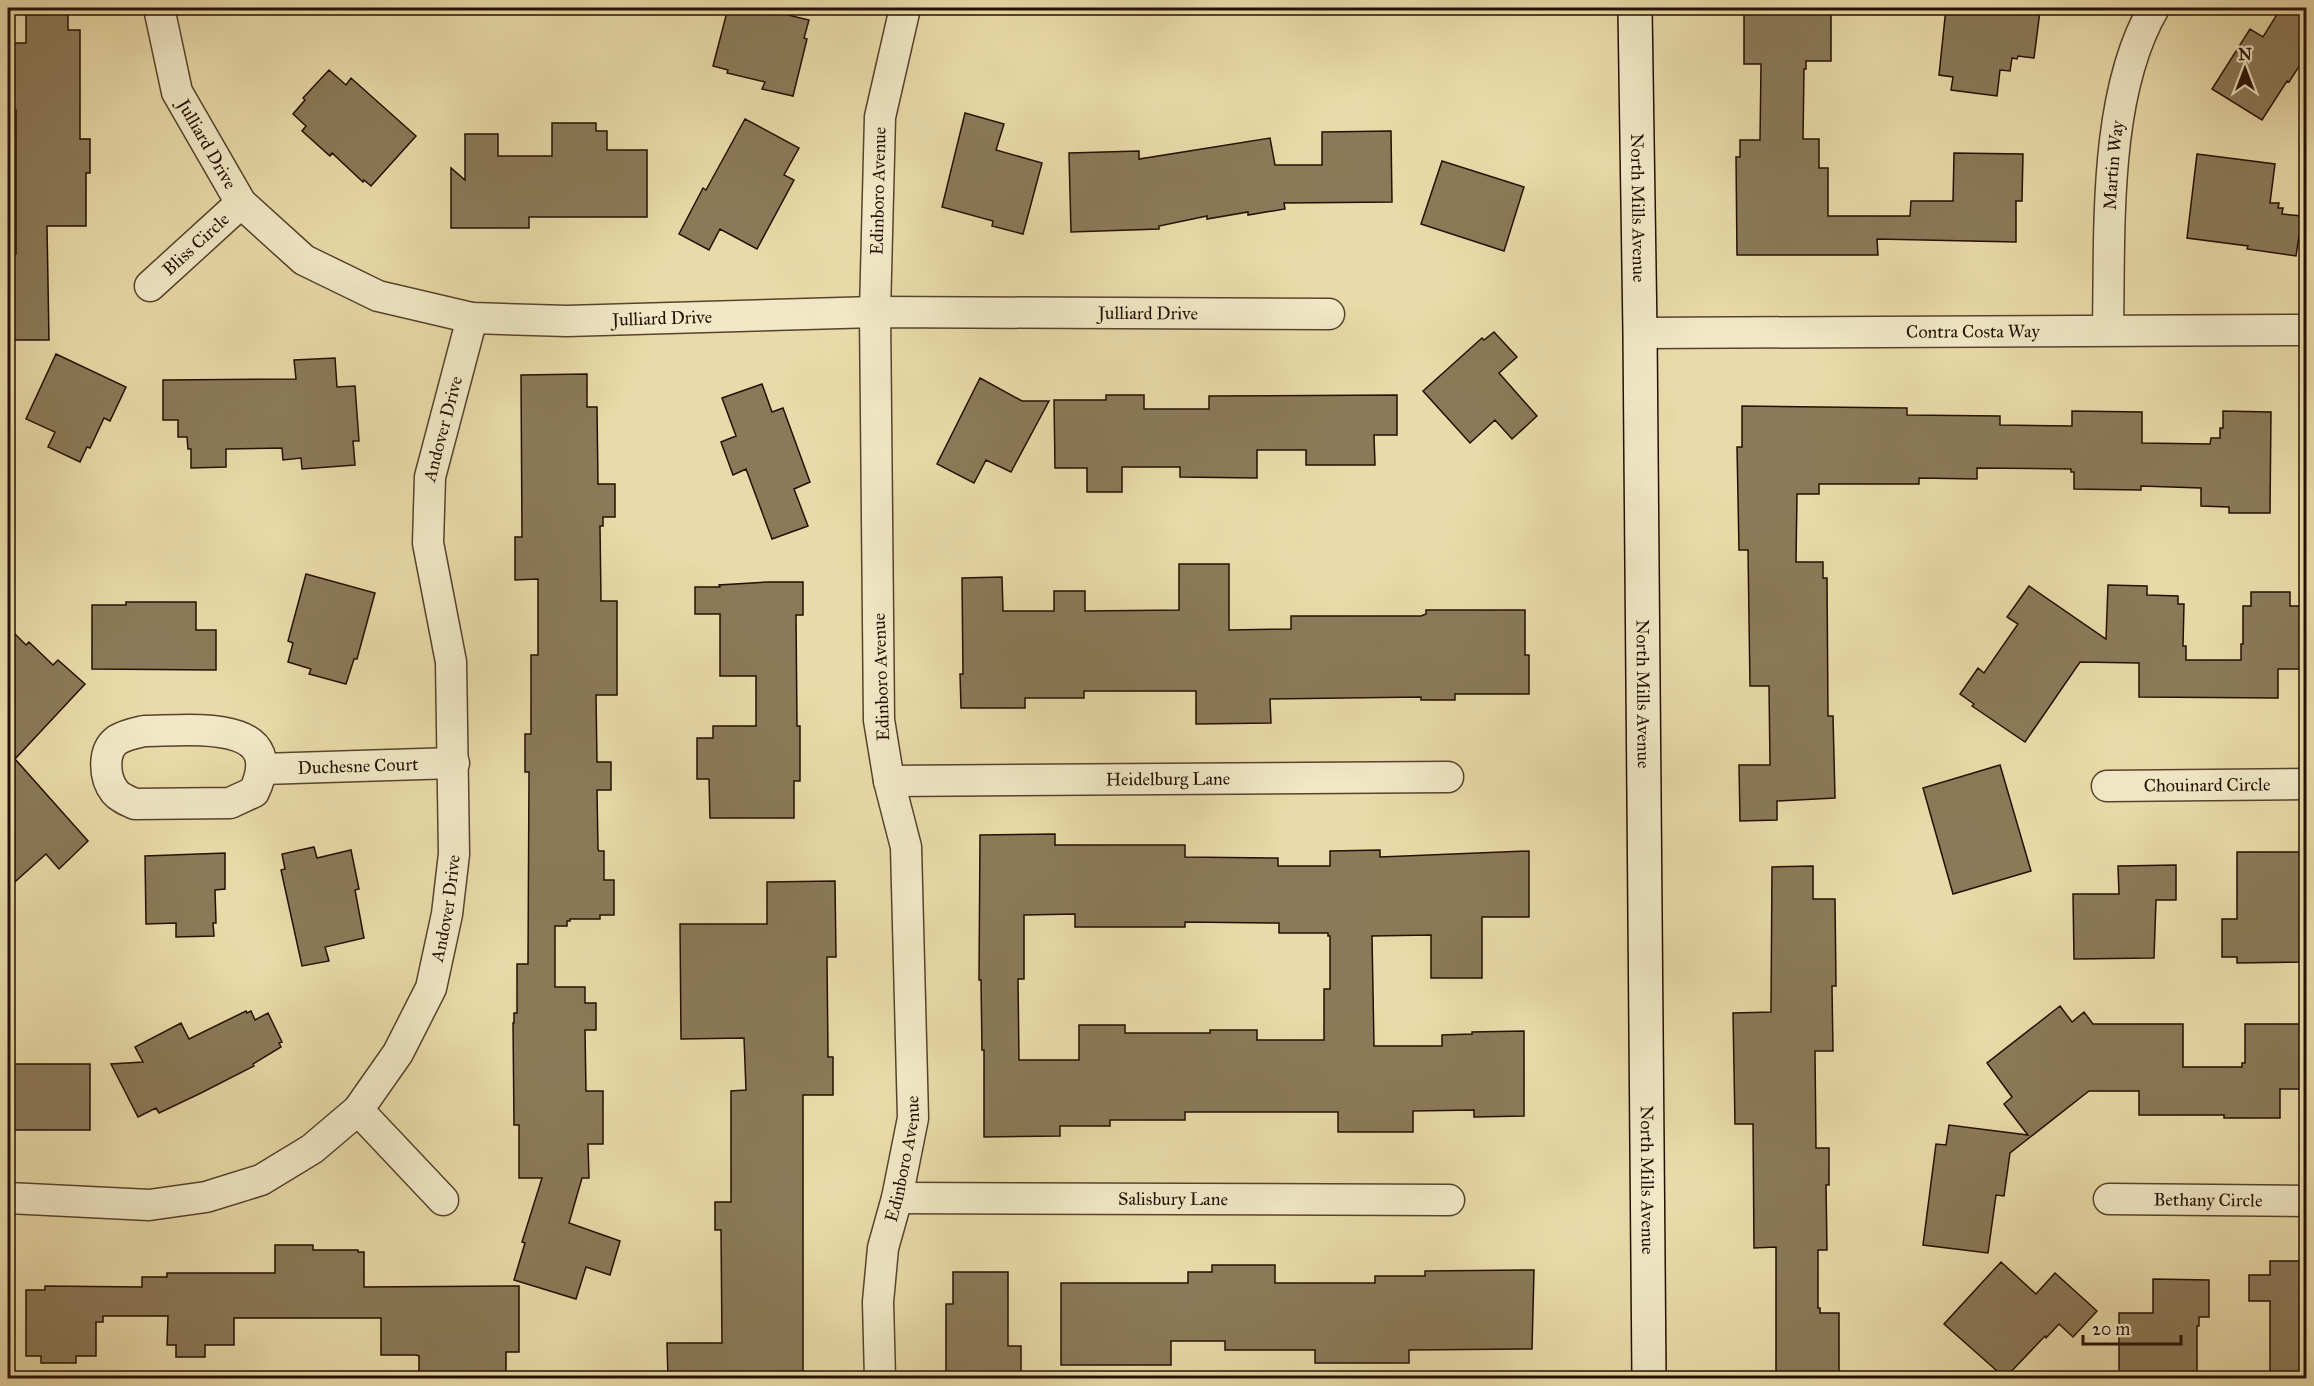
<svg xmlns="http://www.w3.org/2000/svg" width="2314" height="1386" font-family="'IM FELL Great Primer',serif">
<rect width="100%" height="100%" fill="#e9dba9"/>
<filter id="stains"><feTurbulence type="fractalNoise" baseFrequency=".00333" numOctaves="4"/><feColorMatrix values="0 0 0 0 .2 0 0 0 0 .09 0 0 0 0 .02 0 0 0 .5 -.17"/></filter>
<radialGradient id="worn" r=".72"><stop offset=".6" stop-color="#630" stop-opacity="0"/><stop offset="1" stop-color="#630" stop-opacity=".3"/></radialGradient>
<path fill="#8b7a59" stroke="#251003" stroke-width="1.5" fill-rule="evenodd" d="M 26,8 L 68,8 L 68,30 L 80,30 L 80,139 L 90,139 L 90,173 L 86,173 L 86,226 L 47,226 L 49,340 L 8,340 L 8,254 L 16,254 L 16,110 L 8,110 L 8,43 L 26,43 Z
M 728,8 L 759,8 L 809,20 L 804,38 L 807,39 L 793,96 L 762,89 L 765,82 L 727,73 L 728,70 L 713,66 Z
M 1744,8 L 1831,8 L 1831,61 L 1806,61 L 1806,69 L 1804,69 L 1803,139 L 1819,139 L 1819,168 L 1828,168 L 1828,216 L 1910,216 L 1911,201 L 1953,201 L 1954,153 L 2023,154 L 2022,201 L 2016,201 L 2016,242 L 1877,239 L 1878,255 L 1737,255 L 1736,157 L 1740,157 L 1740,140 L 1760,140 L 1761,64 L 1744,64 Z
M 1946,8 L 2010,8 L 2040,11 L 2034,58 L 2018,56 L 2017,59 L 2012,58 L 2010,71 L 2000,70 L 1997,96 L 1951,90 L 1953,77 L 1939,75 Z
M 2281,8 L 2307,8 L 2307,54 L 2289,82 L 2287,81 L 2262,120 L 2212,89 L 2250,29 L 2263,37 Z
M 329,70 L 346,85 L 351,78 L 416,136 L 371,186 L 364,180 L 363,182 L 332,153 L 330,156 L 302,131 L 306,126 L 293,114 L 305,100 L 303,98 Z
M 965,113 L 1004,124 L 996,150 L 1042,163 L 1023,234 L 992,226 L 993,221 L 942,207 Z
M 745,119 L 799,148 L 784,175 L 794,180 L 757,249 L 720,229 L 709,250 L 679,234 L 703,188 L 706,190 Z
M 552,123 L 596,123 L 596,131 L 607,131 L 607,150 L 647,150 L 647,217 L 529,217 L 529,228 L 451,228 L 451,168 L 465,180 L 465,134 L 498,134 L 498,156 L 552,156 Z
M 1391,131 L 1392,202 L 1284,203 L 1285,209 L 1248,215 L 1248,212 L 1207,219 L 1207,216 L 1159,226 L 1159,229 L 1071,232 L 1069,153 L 1139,151 L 1139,159 L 1270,138 L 1275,165 L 1322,165 L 1322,132 Z
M 2197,154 L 2275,164 L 2270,203 L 2279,203 L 2278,208 L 2283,208 L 2282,214 L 2302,216 L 2296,256 L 2247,249 L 2248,246 L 2187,238 Z
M 1442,161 L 1524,187 L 1504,251 L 1421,224 Z
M 1494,332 L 1517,357 L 1499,373 L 1537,416 L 1512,439 L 1495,420 L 1470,443 L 1423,391 L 1482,338 L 1484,340 Z
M 56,354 L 126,387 L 110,421 L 104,418 L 90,448 L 87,447 L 80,462 L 48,447 L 55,432 L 26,419 Z
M 335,358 L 337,387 L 355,386 L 359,441 L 353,441 L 355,465 L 302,469 L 301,458 L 283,460 L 282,448 L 226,449 L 226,467 L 191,468 L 191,449 L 188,449 L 187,437 L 178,437 L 178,420 L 163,420 L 163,380 L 296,379 L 294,360 Z
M 587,374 L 587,407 L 597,407 L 598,484 L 615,484 L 615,517 L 603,517 L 603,526 L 600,526 L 601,601 L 617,601 L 617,695 L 596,695 L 597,762 L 611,762 L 611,790 L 597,790 L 598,849 L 599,851 L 604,851 L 604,880 L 614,880 L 614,915 L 600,915 L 600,919 L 570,919 L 570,921 L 567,921 L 567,926 L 555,926 L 555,987 L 585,987 L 585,1003 L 596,1003 L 596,1030 L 585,1030 L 586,1091 L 603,1091 L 603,1144 L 588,1144 L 589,1178 L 582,1178 L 569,1223 L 620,1241 L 610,1275 L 586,1267 L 576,1299 L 514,1280 L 525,1243 L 522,1242 L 542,1178 L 519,1178 L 519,1125 L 514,1125 L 513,1023 L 514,1023 L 514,1013 L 517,1013 L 517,964 L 528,964 L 529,772 L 525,772 L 525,734 L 531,734 L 531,655 L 538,655 L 538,579 L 515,580 L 515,537 L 522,537 L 521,375 Z
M 980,378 L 1022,401 L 1049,401 L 1011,472 L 986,460 L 974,483 L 937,464 Z
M 762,384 L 772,412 L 783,408 L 810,482 L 794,489 L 808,526 L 772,539 L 746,469 L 733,475 L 721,442 L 736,436 L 722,398 Z
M 1106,395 L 1144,395 L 1144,409 L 1209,409 L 1209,396 L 1397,395 L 1397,435 L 1374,435 L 1375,465 L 1306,465 L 1306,450 L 1257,450 L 1257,478 L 1180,477 L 1180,467 L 1122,467 L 1122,492 L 1087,492 L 1087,468 L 1055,468 L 1054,400 L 1106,400 Z
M 1742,406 L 1907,408 L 1907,415 L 2000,416 L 2000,425 L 2072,426 L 2072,411 L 2142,412 L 2142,443 L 2210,444 L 2211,438 L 2220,438 L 2220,428 L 2223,428 L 2223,411 L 2271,412 L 2270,513 L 2229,513 L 2229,507 L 2201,506 L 2201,488 L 2141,486 L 2141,490 L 2074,489 L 2074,472 L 2071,472 L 2071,469 L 1977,468 L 1977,479 L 1919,478 L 1919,484 L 1819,484 L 1819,494 L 1797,494 L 1796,562 L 1823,562 L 1823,578 L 1827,578 L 1828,716 L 1833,716 L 1835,798 L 1777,801 L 1777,820 L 1740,821 L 1739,765 L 1770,765 L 1769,686 L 1750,686 L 1748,550 L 1739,550 L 1737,447 L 1742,447 Z
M 1179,564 L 1229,564 L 1229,630 L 1291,629 L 1291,616 L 1421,616 L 1426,614 L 1426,610 L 1525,610 L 1525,655 L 1529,655 L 1529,694 L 1455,694 L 1455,700 L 1421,700 L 1421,697 L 1270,699 L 1271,723 L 1196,724 L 1196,691 L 1084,691 L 1084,698 L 1025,698 L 1025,708 L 961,708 L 960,674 L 963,674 L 962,578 L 1002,577 L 1003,611 L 1054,611 L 1054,591 L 1085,591 L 1085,611 L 1179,610 Z
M 306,574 L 375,593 L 357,659 L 354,659 L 346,684 L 309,674 L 311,669 L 288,662 L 293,643 L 288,641 Z
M 768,582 L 803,582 L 803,615 L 796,615 L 797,726 L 800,726 L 800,781 L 794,781 L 794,818 L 710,818 L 709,779 L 697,779 L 697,738 L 713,738 L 713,726 L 756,726 L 756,676 L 720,676 L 720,614 L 695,614 L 695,587 L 720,587 L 719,585 Z
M 2108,585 L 2147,586 L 2147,595 L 2178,596 L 2178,604 L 2184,604 L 2183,646 L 2186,646 L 2186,660 L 2241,660 L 2241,644 L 2243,644 L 2243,606 L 2251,606 L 2251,592 L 2290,592 L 2290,606 L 2307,606 L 2307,669 L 2278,669 L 2278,698 L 2139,697 L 2139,663 L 2080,662 L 2025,742 L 1972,706 L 1974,704 L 1960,694 L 1978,668 L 1984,673 L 2018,624 L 2007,617 L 2029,586 L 2106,639 Z
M 126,602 L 196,602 L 196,630 L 216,630 L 216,670 L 92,669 L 92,605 L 126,605 Z
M 8,627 L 26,645 L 29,642 L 53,665 L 58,660 L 85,684 L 15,759 L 88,841 L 59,869 L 46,854 L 8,888 Z
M 2000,765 L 2031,871 L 1953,894 L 1923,788 Z
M 1055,834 L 1055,845 L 1185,845 L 1185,857 L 1278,858 L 1278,866 L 1330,866 L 1330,851 L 1380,850 L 1380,857 L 1529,851 L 1529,917 L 1482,917 L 1482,978 L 1431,978 L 1431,935 L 1372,936 L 1374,1046 L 1442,1046 L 1442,1035 L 1472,1034 L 1472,1032 L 1524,1031 L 1524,1116 L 1474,1117 L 1474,1110 L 1413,1111 L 1413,1132 L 1338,1132 L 1338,1112 L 1185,1112 L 1185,1120 L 1110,1120 L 1110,1126 L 1060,1126 L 1060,1136 L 984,1137 L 984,1050 L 982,1050 L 981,980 L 979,980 L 980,835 ZM 1075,914 L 1075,927 L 1185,927 L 1185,922 L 1279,923 L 1279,933 L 1328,933 L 1328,936 L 1330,936 L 1330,989 L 1324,989 L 1324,1040 L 1257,1040 L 1257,1030 L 1210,1030 L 1210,1033 L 1125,1033 L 1125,1025 L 1079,1025 L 1079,1060 L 1019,1060 L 1018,979 L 1024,979 L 1024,915 Z
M 314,847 L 317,858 L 351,850 L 359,889 L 355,890 L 364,938 L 325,947 L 329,961 L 302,966 L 281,870 L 285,869 L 282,854 Z
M 2237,852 L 2307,852 L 2307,962 L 2237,963 L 2237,957 L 2222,957 L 2222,919 L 2237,919 Z
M 225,853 L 225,889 L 215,890 L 216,923 L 213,923 L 214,936 L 176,937 L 176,923 L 146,924 L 145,856 Z
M 2176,865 L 2176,900 L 2156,900 L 2154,958 L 2074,959 L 2073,894 L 2119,894 L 2118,866 Z
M 1813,866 L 1813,899 L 1835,899 L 1836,986 L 1832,986 L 1833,1051 L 1815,1051 L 1816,1148 L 1829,1148 L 1829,1185 L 1826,1185 L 1827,1250 L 1818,1250 L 1818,1308 L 1820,1308 L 1820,1313 L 1839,1313 L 1839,1378 L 1776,1378 L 1776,1247 L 1754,1248 L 1753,1124 L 1735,1124 L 1733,1013 L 1771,1012 L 1772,867 Z
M 835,881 L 836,957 L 827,957 L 828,1057 L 833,1057 L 833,1095 L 803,1095 L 803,1378 L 668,1378 L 667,1343 L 722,1343 L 721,1230 L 715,1230 L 715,1202 L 731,1202 L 731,1091 L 746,1090 L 744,1038 L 681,1039 L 680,924 L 767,924 L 767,882 Z
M 2060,1006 L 2072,1022 L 2084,1012 L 2093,1024 L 2183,1024 L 2183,1067 L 2242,1067 L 2242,1063 L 2245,1063 L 2245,1024 L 2307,1024 L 2307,1089 L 2280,1089 L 2280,1118 L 2224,1118 L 2224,1115 L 2139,1115 L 2139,1091 L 2089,1091 L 2010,1153 L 2004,1196 L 1996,1195 L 1988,1253 L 1923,1245 L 1936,1144 L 1946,1145 L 1949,1125 L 2028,1135 L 2004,1104 L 2012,1097 L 1987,1063 Z
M 246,1011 L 247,1013 L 251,1011 L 255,1020 L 268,1013 L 282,1042 L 279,1043 L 281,1047 L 253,1064 L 254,1066 L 201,1093 L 159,1113 L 156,1108 L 138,1117 L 111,1064 L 143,1062 L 135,1047 L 181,1023 L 189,1039 Z
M 8,1064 L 90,1064 L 90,1130 L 8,1130 Z
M 275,1245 L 313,1245 L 313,1250 L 358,1250 L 358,1252 L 364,1252 L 364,1287 L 519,1286 L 519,1352 L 506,1352 L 506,1376 L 419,1376 L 419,1356 L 416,1355 L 381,1355 L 381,1318 L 234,1318 L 234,1345 L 205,1345 L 205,1357 L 176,1357 L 176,1345 L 167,1345 L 168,1316 L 103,1316 L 103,1322 L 96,1322 L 96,1356 L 76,1356 L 76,1363 L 41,1363 L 41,1356 L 26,1356 L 26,1290 L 45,1290 L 45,1286 L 142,1287 L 142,1277 L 167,1277 L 167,1273 L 275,1273 Z
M 2270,1261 L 2307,1261 L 2307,1378 L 2270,1378 L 2270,1301 L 2249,1301 L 2249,1275 L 2270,1275 Z
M 2001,1262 L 2036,1294 L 2055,1273 L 2097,1311 L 2073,1337 L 2059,1324 L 2046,1338 L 2045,1336 L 2005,1378 L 1944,1324 Z
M 1212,1265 L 1275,1265 L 1275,1283 L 1375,1283 L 1375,1276 L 1425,1276 L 1425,1271 L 1534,1270 L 1532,1349 L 1409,1350 L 1409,1363 L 1315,1363 L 1315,1350 L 1225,1350 L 1225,1341 L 1171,1341 L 1171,1365 L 1061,1365 L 1061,1283 L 1188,1283 L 1188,1272 L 1212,1272 Z
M 953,1272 L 1008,1272 L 1008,1346 L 1021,1346 L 1021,1378 L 946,1378 L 946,1304 L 953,1304 Z
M 2153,1279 L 2209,1280 L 2209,1317 L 2199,1317 L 2199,1326 L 2197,1326 L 2197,1373 L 2119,1373 L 2119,1313 L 2153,1313 Z"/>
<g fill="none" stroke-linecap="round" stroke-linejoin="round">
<defs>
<g id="street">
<path id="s1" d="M 159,8 L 177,92 L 241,203 L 304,260 L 378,296 L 472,318 L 567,321 L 875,312 L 1329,314"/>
<path id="s2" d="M 150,286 L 241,203"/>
<path id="s3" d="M 2108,330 C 2110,231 2103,95 2154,8"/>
<path id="s4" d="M 1640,333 L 2306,330"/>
<path d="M 144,731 C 187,731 289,717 254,792 L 230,803 L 135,804 C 128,801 120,798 115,792 C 104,778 102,751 117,740 C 125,735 135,733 144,731 Z"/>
<path id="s5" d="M 262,769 L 454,763"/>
<path id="s6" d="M 889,781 L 1448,777"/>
<path id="s7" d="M 2107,786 L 2306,784"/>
<path d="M 358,1110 L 443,1200"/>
<path id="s8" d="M 8,1198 L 149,1205 L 206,1197 L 261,1180 L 312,1149 L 358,1110 L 398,1053 L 431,988 L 447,914 L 454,854 L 451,662 L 428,543 L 430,477 L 472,318"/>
<path id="s9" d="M 897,1198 L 1449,1200"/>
<path id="s10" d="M 2109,1199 L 2306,1201"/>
<path id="s11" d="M 880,1378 L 878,1302 L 883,1248 L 897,1198 L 913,1118 L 906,847 L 889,781 L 879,720 L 875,312 L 880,117 L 905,8"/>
</g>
<g id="secondary">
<path id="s12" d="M 1635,8 L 1640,333 L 1649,1378"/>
</g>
</defs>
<use href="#street" stroke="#56432c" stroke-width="33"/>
<use href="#secondary" stroke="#251003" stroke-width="36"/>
<use href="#street" stroke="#f1e8c7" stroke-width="30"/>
<use href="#secondary" stroke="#f1e8c7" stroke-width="33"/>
</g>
<g text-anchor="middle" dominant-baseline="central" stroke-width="4.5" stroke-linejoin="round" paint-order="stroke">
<g font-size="18" fill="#251003" stroke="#f1e8c7">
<text stroke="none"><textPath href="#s1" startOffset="146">Julliard Drive</textPath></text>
<text stroke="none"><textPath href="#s3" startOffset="165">Martin Way</textPath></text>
<text stroke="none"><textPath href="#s11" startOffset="1194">Edinboro Avenue</textPath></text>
<text stroke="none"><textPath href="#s12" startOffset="200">North Mills Avenue</textPath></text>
<text stroke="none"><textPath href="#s2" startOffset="62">Bliss Circle</textPath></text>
<text stroke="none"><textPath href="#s1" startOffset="1154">Julliard Drive</textPath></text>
<text stroke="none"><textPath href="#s1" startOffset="668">Julliard Drive</textPath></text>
<text stroke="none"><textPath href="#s4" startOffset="333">Contra Costa Way</textPath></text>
<text stroke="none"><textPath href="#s8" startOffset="1084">Andover Drive</textPath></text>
<text transform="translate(881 677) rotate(-92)">Edinboro Avenue</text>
<text stroke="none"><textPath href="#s12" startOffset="686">North Mills Avenue</textPath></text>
<text stroke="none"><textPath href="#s5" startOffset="96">Duchesne Court</textPath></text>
<text stroke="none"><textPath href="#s6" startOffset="279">Heidelburg Lane</textPath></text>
<text stroke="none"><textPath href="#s7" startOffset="100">Chouinard Circle</textPath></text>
<text stroke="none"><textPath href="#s8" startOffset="600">Andover Drive</textPath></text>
<text stroke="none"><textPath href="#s11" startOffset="222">Edinboro Avenue</textPath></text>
<text stroke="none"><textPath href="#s12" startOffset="1172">North Mills Avenue</textPath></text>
<text stroke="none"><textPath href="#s9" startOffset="276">Salisbury Lane</textPath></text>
<text stroke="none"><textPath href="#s10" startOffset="99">Bethany Circle</textPath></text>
</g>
</g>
<rect width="2314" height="1386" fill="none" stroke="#e9dba9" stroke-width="30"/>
<rect x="9" y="9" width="2296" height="1368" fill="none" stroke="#251003" stroke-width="3"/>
<rect x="15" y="15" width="2284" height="1356" fill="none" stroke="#251003" stroke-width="1.5"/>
<g transform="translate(2245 69)" stroke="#f1e8c7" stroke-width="4.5" paint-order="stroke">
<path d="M0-4.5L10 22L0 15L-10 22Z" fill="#251003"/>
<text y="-9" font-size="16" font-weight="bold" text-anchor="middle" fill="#251003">N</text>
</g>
<path d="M2083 1335v9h98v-9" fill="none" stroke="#251003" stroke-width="3"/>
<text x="2092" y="1335" font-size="18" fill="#251003" stroke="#f1e8c7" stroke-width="4.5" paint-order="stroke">20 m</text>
<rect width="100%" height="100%" filter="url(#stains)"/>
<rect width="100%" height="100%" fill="url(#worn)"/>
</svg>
